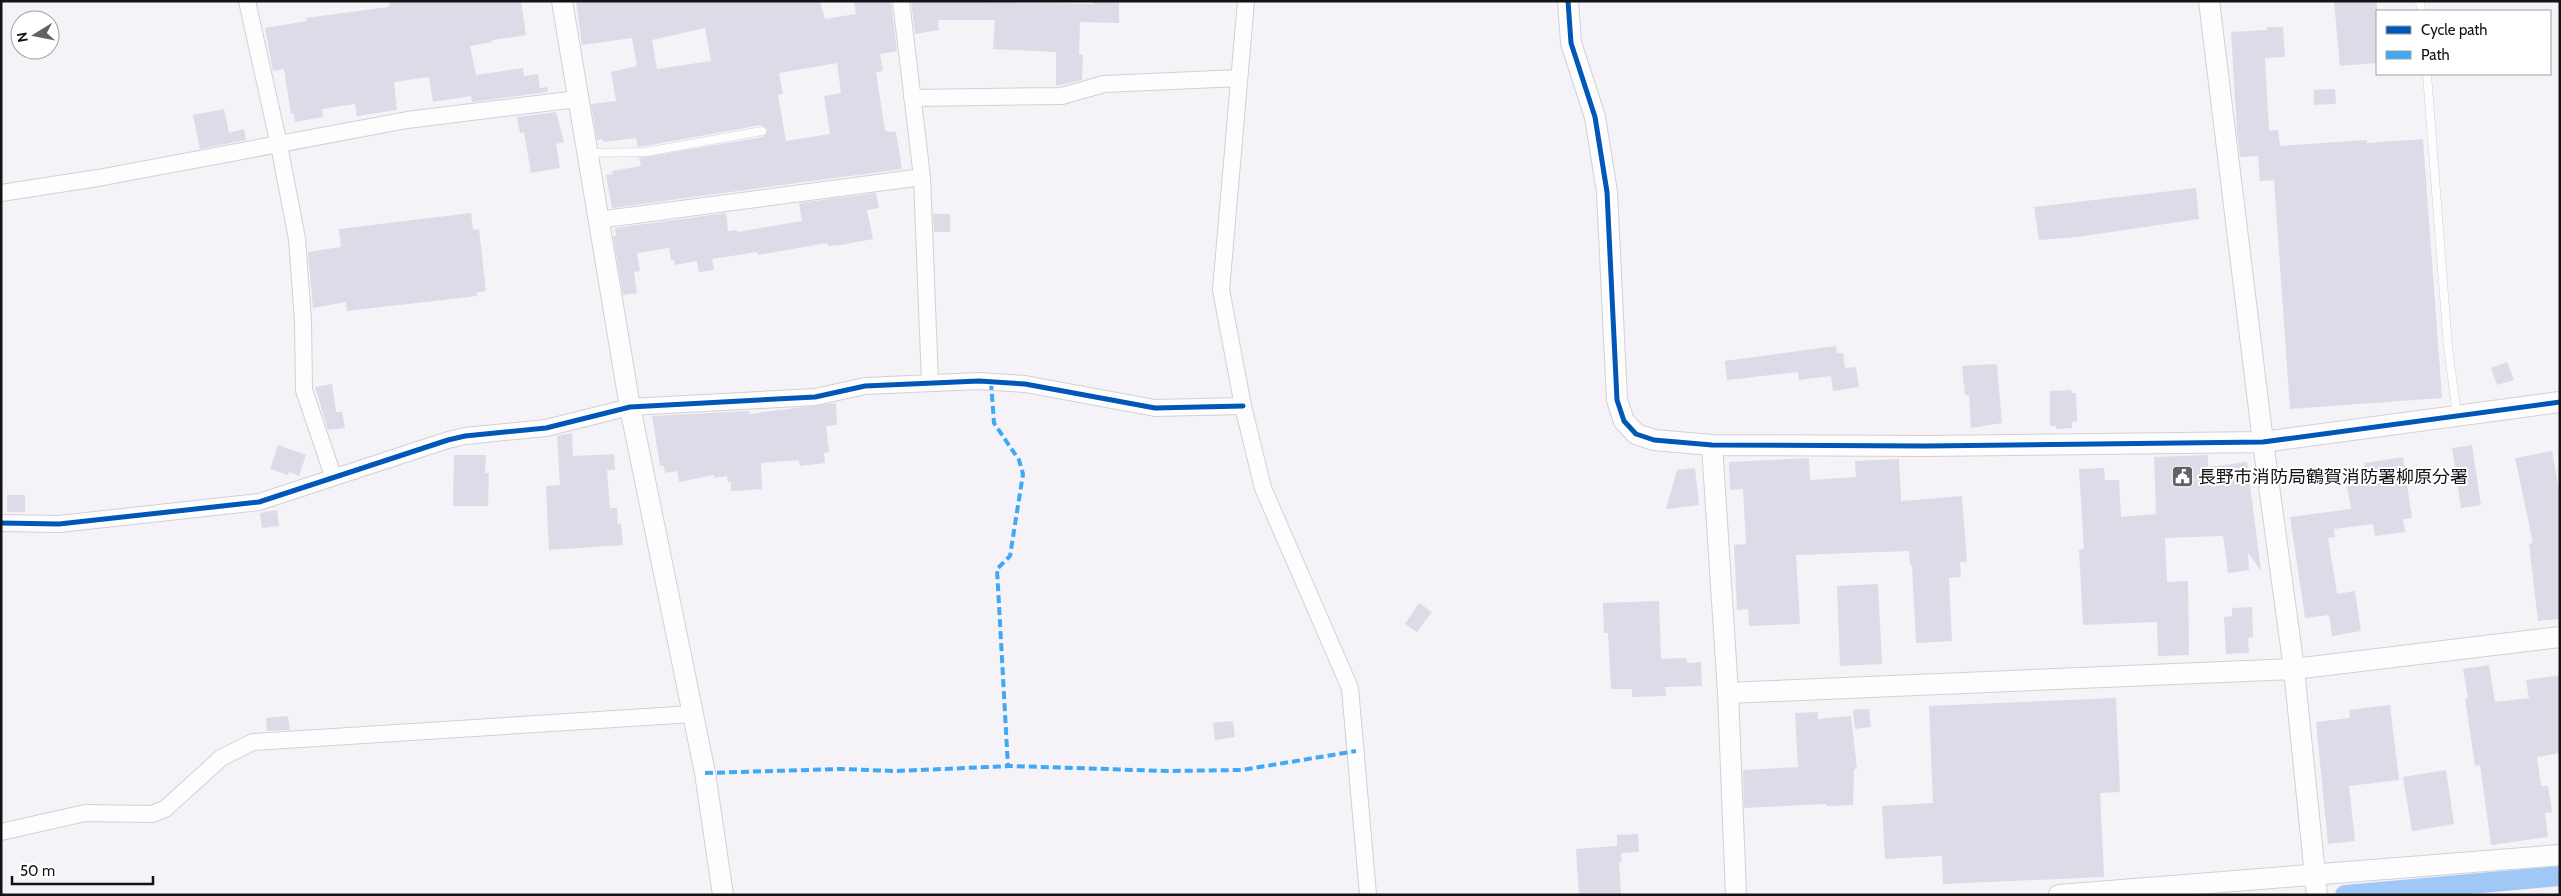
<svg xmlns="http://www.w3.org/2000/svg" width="2561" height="896" font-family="Cabin,'Noto Sans JP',sans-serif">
<rect width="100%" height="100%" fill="#f5f3f8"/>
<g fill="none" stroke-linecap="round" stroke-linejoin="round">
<path stroke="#a0c8f7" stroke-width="20" d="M 2345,895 L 2560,876"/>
</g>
<path fill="#dbdce7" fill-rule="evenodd" d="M 391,1 L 521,1 L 526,35 L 492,40 L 492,42 L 470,46 L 476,75 L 523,68 L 524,76 L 538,74 L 540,88 L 547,87 L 548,92 L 472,102 L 471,96 L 433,102 L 429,77 L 394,82 L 397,110 L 357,116 L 355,104 L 322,109 L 323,117 L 295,122 L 294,114 L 291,114 L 284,69 L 273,71 L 265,28 L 307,21 L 306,18 L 388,7 Z
M 576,1 L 820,1 L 825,19 L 856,14 L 854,1 L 891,1 L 897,51 L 880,54 L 883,71 L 876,72 L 885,131 L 896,132 L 902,169 L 612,208 L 606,175 L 613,174 L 612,171 L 641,166 L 639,158 L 763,137 L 768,130 L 761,125 L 645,146 L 638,147 L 636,138 L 603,142 L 603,139 L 597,140 L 591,104 L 616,101 L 611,72 L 637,66 L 632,38 L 582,45 ZM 705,28 L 711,61 L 657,69 L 652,40 ZM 837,63 L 841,93 L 824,96 L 830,134 L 786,141 L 778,95 L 783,94 L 779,73 Z
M 911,1 L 1093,4 L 1093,1 L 1119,1 L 1119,23 L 1080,22 L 1079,54 L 1083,55 L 1082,80 L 1056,86 L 1056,52 L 993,49 L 995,20 L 938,20 L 939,30 L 915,34 Z
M 2334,1 L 2377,1 L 2377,63 L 2340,66 Z
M 2267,27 L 2283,27 L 2285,57 L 2265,58 L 2269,131 L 2278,130 L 2280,146 L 2367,140 L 2367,143 L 2423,139 L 2442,398 L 2290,409 L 2274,180 L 2260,181 L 2258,156 L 2240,157 L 2237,133 L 2231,32 L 2267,30 Z
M 2335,89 L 2336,104 L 2314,105 L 2314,90 Z
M 224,109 L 229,133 L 244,129 L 246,140 L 200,149 L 193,115 Z
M 556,112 L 564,142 L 556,144 L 560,168 L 531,173 L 524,132 L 520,133 L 517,117 Z
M 2196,188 L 2199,219 L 2077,237 L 2039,240 L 2034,207 Z
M 876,193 L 879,208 L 867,210 L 873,239 L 841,245 L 828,246 L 827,243 L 758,255 L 757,252 L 712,259 L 714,270 L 699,272 L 697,261 L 675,265 L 674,260 L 671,260 L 669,248 L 637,253 L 640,271 L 634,272 L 637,293 L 623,295 L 613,236 L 616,236 L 615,228 L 726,213 L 728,231 L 737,230 L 737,232 L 802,221 L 799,203 Z
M 471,213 L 473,230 L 479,229 L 486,291 L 476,293 L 477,296 L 347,311 L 346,302 L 313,308 L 308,252 L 341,247 L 339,229 Z
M 933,214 L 950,214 L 950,232 L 934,232 Z
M 1836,346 L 1837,353 L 1843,353 L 1845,368 L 1856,367 L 1859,387 L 1833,391 L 1831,376 L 1799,380 L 1798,372 L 1727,380 L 1725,361 Z
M 2507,362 L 2514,380 L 2497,385 L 2491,368 Z
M 1993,364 L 1997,365 L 2002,423 L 1971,428 L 1969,395 L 1965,395 L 1962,366 Z
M 332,384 L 336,412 L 342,412 L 345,428 L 328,430 L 315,387 Z
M 2071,390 L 2072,393 L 2076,393 L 2077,421 L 2072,422 L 2072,428 L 2056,429 L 2056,426 L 2050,426 L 2050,391 Z
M 836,403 L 837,425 L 826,426 L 829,452 L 824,453 L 825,463 L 800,466 L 799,460 L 761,463 L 762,489 L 731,491 L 731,482 L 728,482 L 727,476 L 714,478 L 714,475 L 679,482 L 677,471 L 665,473 L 664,466 L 660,466 L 652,416 L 749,411 L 749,414 Z
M 572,433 L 573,456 L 614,454 L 615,470 L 607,470 L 610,508 L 617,508 L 618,524 L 621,523 L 623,545 L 549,550 L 546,486 L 560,485 L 557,436 Z
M 278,445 L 306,455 L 299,476 L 289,472 L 288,475 L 270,469 Z
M 2472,445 L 2481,505 L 2461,508 L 2452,448 Z
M 2552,451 L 2560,494 L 2560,619 L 2538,621 L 2529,544 L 2533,543 L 2515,458 Z
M 454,455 L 486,455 L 485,473 L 489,473 L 488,506 L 453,506 Z
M 2208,455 L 2208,467 L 2247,462 L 2261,571 L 2248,553 L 2249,570 L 2228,573 L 2223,536 L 2165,538 L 2167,582 L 2188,581 L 2189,655 L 2158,656 L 2157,622 L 2083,625 L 2079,550 L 2084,549 L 2079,469 L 2104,468 L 2105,480 L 2119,480 L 2121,517 L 2156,514 L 2154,457 Z
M 2403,457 L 2412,518 L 2403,519 L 2405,532 L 2375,536 L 2373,524 L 2334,529 L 2335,537 L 2328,538 L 2337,594 L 2355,591 L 2361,631 L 2332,636 L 2329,615 L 2305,618 L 2290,517 L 2351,509 L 2347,485 L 2367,482 L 2364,463 Z
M 1809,458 L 1810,480 L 1856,477 L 1855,461 L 1899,459 L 1901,501 L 1962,496 L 1967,562 L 1960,562 L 1961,577 L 1949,578 L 1952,641 L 1916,643 L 1912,565 L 1910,565 L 1909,551 L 1796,555 L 1800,624 L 1749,626 L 1748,609 L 1737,610 L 1734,545 L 1746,544 L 1743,489 L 1730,490 L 1729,462 Z
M 1695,468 L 1699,505 L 1666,509 L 1677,470 Z
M 7,495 L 25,495 L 25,512 L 7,512 Z
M 277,510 L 279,526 L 262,528 L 260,513 Z
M 1878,584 L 1882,664 L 1840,666 L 1837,586 Z
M 1659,601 L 1661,659 L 1686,658 L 1687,663 L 1701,662 L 1702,686 L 1665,687 L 1666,696 L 1632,697 L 1632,689 L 1611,689 L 1608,633 L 1604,633 L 1603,603 Z
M 1419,603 L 1432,612 L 1417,632 L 1405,624 Z
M 2252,607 L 2253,637 L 2248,638 L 2249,653 L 2226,654 L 2224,617 L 2232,616 L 2232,608 Z
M 2489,665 L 2495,702 L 2529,698 L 2526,680 L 2560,675 L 2560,753 L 2537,757 L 2541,786 L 2548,786 L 2552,812 L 2545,813 L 2548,837 L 2491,845 L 2480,765 L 2475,766 L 2465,698 L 2468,698 L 2463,669 Z
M 2116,698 L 2120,792 L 2100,793 L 2104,877 L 1943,884 L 1942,856 L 1885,859 L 1882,806 L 1933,803 L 1929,706 Z
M 2390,705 L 2399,780 L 2349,786 L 2355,841 L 2328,844 L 2316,722 L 2350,718 L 2349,710 Z
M 1869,709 L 1871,727 L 1855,729 L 1853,710 Z
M 1818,712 L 1818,719 L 1851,716 L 1857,769 L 1854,769 L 1853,805 L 1826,806 L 1826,804 L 1744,808 L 1743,770 L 1798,767 L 1795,713 Z
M 288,716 L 290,730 L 267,731 L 266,718 Z
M 1233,721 L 1235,737 L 1215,740 L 1213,723 Z
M 2446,770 L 2454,824 L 2412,831 L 2403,777 Z
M 1638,834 L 1639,852 L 1621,853 L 1622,862 L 1619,862 L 1621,894 L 1579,895 L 1576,849 L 1617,846 L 1617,835 Z"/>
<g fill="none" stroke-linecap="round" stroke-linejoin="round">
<defs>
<path id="service" d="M 2420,1 L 2421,11
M 2427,74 L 2448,347 L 2457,415
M 588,153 L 646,152 L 762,131"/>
<path id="minor" d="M 247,1 L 279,145 L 297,239 L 303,320 L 304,390 L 333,476
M 1246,1 L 1221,290 L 1243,406 L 1263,488 L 1350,688 L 1368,895
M 912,98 L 1062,96 L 1104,84 L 1239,78
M 922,177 L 930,383
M 1,193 L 98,178 L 407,120 L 577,99
M 598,220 L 922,177 L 901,1
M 1,523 L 59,524 L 259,502 L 448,440 L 465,436 L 546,428 L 630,407 L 815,397 L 865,386 L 979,381 L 1025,384 L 1155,408 L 1243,406
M 1,832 L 85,813 L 152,814 L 165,809 L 221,758 L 253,742 L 693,714"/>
<path id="tertiary" d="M 562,1 L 630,407 L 705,773 L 723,895
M 1568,1 L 1571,43 L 1595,117 L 1607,192 L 1617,400 L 1624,421 L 1636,434 L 1654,440 L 1712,445 L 1926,446 L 2263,442 L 2560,402
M 2209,1 L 2263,442 L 2294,669 L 2317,895
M 1712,445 L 1728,693 L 1736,895
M 1728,693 L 2294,669 L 2560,637
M 2059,895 L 2560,855"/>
</defs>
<use href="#service" stroke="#d2d0d4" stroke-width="9"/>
<use href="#minor" stroke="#d2d0d4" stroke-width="18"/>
<use href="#tertiary" stroke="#d2d0d4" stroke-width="22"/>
<use href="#service" stroke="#fefdfe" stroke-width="8"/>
<use href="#minor" stroke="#fefdfe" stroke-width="16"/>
<use href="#tertiary" stroke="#fefdfe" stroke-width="20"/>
<path stroke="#3fa9f5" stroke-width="4" stroke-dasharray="8 4" stroke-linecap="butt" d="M 991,382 L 994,423 L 1019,460 L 1023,474 L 1010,556 L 997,569 L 1008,767
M 705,773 L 840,769 L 896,771 L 1012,766 L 1167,771 L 1242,770 L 1356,751"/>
<defs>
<path id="cycleway" d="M 1568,1 L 1571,43 L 1595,117 L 1607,192 L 1617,400 L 1624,421 L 1636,434 L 1654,440 L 1712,445 L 1926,446 L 2263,442 L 2560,402
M 1,523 L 59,524 L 259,502 L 448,440 L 465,436 L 546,428 L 630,407 L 815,397 L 865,386 L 979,381 L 1025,384 L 1155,408 L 1243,406"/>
</defs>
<use href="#cycleway" stroke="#fff" stroke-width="8"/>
<use href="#cycleway" stroke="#0057b8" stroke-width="5"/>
</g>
<defs>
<symbol id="civic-square" viewBox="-11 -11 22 22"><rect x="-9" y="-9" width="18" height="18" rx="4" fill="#626164" stroke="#fff"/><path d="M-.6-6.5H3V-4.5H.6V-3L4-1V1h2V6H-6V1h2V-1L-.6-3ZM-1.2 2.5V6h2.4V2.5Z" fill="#fff"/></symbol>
</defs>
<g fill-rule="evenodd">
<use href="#civic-square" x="2170" y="464" width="25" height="25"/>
</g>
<g text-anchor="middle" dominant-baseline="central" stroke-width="4" stroke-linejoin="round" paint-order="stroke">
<g font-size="18" fill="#131215" stroke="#fff" text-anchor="start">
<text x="2198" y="477">長野市消防局鶴賀消防署柳原分署</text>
</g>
</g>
<rect width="2561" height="896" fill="none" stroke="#131215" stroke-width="5"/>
<rect x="2376" y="10" width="175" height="65" fill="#ffffff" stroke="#a1a0a1"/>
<rect x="2386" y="26" width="25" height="8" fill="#0057b8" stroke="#a1a0a1"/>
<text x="2421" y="35" font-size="15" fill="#131215">Cycle path</text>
<rect x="2386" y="51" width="25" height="8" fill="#3fa9f5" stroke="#a1a0a1"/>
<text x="2421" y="60" font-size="15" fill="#131215">Path</text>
<g transform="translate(35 35) rotate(260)"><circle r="24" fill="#ffffff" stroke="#a1a0a1"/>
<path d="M0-4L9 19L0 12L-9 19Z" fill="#626164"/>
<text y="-8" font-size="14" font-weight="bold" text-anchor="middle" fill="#131215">N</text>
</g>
<path d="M12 876v8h141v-8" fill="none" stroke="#131215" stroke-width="2.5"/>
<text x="20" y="876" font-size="15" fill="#131215" stroke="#ffffff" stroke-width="4" paint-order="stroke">50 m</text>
</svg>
